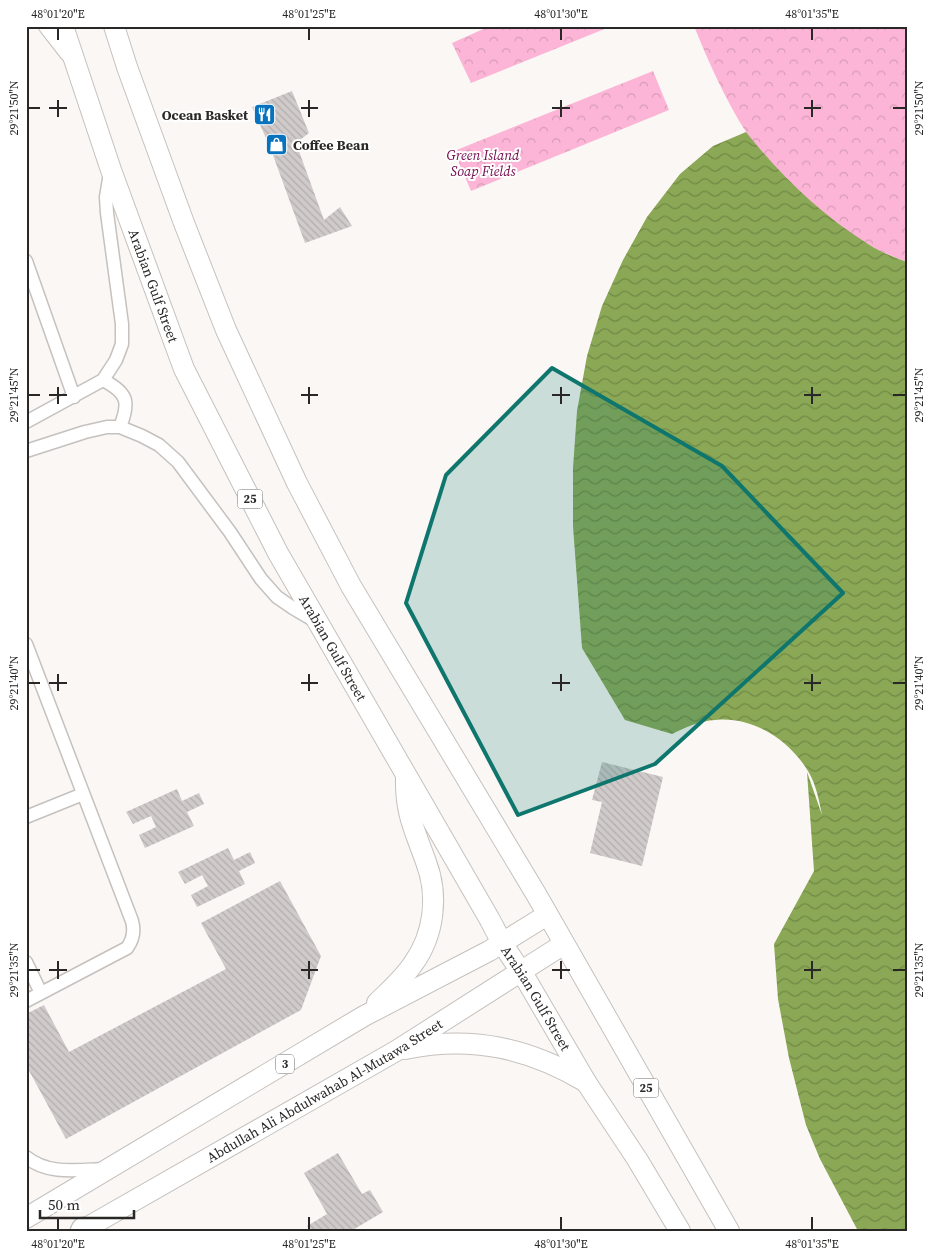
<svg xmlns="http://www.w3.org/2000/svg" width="933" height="1257" font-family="'Source Serif 4',serif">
<defs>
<pattern id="park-crowns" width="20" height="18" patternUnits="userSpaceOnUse" patternTransform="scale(1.25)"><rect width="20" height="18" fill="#fcb5d6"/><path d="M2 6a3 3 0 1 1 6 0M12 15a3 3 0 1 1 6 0" fill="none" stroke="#d89cb8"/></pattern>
<pattern id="water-waves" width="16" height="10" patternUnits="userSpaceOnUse" patternTransform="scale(1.25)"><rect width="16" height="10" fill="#8aa855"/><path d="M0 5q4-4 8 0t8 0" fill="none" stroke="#718946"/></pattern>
<pattern id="building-back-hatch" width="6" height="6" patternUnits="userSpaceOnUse" patternTransform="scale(1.25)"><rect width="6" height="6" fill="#d0cbca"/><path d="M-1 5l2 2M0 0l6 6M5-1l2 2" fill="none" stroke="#b3aeae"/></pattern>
</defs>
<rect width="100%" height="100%" fill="#fbf7f4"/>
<path fill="url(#park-crowns)" d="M 490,26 L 612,26 L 471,83 L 452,43 Z
M 694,26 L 907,26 L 907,262 C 894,257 881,252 869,245 C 827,219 773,173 746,132 C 726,101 708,61 694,26 Z
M 653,71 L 669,110 L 471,191 L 454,151 Z"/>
<path fill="url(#water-waves)" d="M 746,132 C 781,176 820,214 868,244 C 880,252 894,257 907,262 L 907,1231 L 858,1231 L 820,1159 L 806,1125 L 789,1058 L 778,999 L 774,944 L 814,871 L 807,772 L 822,815 C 819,800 816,784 808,771 C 789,740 753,716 715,720 C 700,721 686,727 672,734 L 625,720 L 582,648 L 573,526 L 573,468 L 577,411 L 587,356 L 602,306 L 623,260 L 647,217 L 680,174 L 713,146 Z"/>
<path fill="url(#building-back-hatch)" d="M 292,91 L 309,133 L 296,143 L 324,220 L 340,207 L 352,226 L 305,243 L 270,147 L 252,107 Z
M 602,762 L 663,777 L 642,866 L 590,853 L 602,802 L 592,800 Z
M 177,789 L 182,801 L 199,793 L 204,804 L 187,812 L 194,826 L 145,848 L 139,835 L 156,827 L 151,816 L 133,824 L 126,812 Z
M 228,848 L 234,860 L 250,852 L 255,863 L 239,871 L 245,884 L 197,907 L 191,895 L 208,886 L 202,875 L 185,884 L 178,872 Z
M 280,881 L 321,956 L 301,1010 L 66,1139 L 26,1065 L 26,1014 L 44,1005 L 69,1052 L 226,969 L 201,923 Z
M 338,1153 L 362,1194 L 370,1190 L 383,1212 L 351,1231 L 310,1231 L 307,1226 L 327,1214 L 304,1173 Z"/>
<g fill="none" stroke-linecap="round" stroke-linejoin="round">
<defs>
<path id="minor" d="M 26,261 L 74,397
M 103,380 C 128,393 130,402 120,427
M 26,422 L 103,380 L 116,360 L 122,344 L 122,324 L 107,213 L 106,197 L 110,173
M 26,451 L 85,432 L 107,427 L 120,427 L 142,436 L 159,445 L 178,462 L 230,532 L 261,579 L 277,597 L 293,608 L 315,621
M 26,644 L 132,921 C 135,932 133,940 127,948 L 26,1001
M 26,817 L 83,794
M 26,962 L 41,993
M 26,1157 C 48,1175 77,1170 104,1169"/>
<path id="secondary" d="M 48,26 L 69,53"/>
<g id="primary">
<path id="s1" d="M 63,26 L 111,170 L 184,369 L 278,553 L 490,920 L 502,943 L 527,981 L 586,1082 L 637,1159 L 680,1231"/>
<path d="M 114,26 L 127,67 L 184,223 L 226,330 L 297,483 L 351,586 L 536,894 L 729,1231"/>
<path d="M 377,1003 C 389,991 403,979 413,964 C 434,935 439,896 426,862 C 415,831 405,813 406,778"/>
<path d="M 405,1049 C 471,1035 529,1048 586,1082"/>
<path d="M 26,1218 L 364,1016 L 489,951 L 547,915"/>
<path id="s2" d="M 81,1231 L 396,1051 L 564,944"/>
</g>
<path id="motorway" d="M 82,1231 L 83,1229"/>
</defs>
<use href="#minor" stroke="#c5c1be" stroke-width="15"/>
<use href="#secondary" stroke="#c5c1be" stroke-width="20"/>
<use href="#primary" stroke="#c5c1be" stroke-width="22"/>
<use href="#motorway" stroke="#c5c1be" stroke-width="25"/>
<use href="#minor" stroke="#fff" stroke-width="12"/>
<use href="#secondary" stroke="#fff" stroke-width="18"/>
<use href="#primary" stroke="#fff" stroke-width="20"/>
<use href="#motorway" stroke="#fff" stroke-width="22"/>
</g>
<path fill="#0f766e" fill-opacity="0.2" stroke="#0f766e" stroke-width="4" stroke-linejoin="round" d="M 552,368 L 722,466 L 843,593 L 655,764 L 518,815 L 406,603 L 446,475 Z"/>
<path fill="none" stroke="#2a2827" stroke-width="2" d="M 58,28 L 58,40M 309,28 L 309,40M 561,28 L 561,40M 812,28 L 812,40M 58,100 L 58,117M 309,100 L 309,117M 561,100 L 561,117M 812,100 L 812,117M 28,108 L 40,108M 49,108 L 67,108M 301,108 L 318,108M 552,108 L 570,108M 804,108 L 821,108M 893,108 L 906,108M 58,387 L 58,404M 309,387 L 309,404M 561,387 L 561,404M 812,387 L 812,404M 28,395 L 40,395M 49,395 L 67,395M 301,395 L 318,395M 552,395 L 570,395M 804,395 L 821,395M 893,395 L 906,395M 58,674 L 58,691M 309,674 L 309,691M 561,674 L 561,691M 812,674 L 812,691M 28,683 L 40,683M 49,683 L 67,683M 301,683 L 318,683M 552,683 L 570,683M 804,683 L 821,683M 893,683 L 906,683M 58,961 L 58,979M 309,961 L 309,979M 561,961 L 561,979M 812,961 L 812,979M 28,970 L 40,970M 49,970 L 67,970M 301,970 L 318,970M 552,970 L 570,970M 804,970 L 821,970M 893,970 L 906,970M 58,1217 L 58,1230M 309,1217 L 309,1230M 561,1217 L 561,1230M 812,1217 L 812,1230"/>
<defs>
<symbol id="restaurant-square" viewBox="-11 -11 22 22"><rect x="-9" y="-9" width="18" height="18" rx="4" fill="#0772bd" stroke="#fff"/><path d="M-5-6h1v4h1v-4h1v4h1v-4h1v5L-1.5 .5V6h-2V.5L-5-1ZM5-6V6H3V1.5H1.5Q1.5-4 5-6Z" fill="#fff"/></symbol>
<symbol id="shop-square" viewBox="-11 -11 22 22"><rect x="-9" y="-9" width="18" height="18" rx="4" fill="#0772bd" stroke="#fff"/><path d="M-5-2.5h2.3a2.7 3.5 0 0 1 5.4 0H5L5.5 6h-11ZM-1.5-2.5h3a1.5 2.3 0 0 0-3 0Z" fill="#fff"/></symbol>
</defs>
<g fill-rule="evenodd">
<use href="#restaurant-square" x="252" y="102" width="25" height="25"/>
<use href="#shop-square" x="264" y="132" width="25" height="25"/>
</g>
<g text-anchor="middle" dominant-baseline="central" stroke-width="4" stroke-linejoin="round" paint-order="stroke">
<g fill="#fff" stroke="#6a6868" stroke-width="1">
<rect x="237.5" y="489.5" width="25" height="19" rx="4"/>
<rect x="276" y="1054.5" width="18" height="19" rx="4"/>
<rect x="633.5" y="1078.5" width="25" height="19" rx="4"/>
</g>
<g font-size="12" font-weight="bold" fill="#2a2827">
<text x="250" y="499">25</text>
<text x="285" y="1064">3</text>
<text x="646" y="1088">25</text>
</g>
<g font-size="14" font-weight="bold" fill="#2a2827" stroke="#fff" text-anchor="end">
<text x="248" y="115">Ocean Basket</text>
<text x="293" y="145" text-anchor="start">Coffee Bean</text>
</g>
<g font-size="14" font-style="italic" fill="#730a4b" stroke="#fff">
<text x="483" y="155">Green Island<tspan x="483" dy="16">Soap Fields</tspan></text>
</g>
<g font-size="14" fill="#2a2827" stroke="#fff">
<text stroke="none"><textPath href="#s1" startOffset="275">Arabian Gulf Street</textPath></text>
<text stroke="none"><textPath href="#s1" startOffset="680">Arabian Gulf Street</textPath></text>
<text stroke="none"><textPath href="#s1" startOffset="1085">Arabian Gulf Street</textPath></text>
<text stroke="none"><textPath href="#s2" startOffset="281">Abdullah Ali Abdulwahab Al-Mutawa Street</textPath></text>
</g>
</g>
<rect width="933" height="1257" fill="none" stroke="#ffffff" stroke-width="55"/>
<path d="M40 1210v8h94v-8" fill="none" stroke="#2a2827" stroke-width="2.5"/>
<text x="48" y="1210" font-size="15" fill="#2a2827" stroke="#ffffff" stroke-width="4" paint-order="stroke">50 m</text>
<rect x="28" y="28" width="878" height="1202" fill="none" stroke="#2a2827" stroke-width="2"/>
<g font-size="12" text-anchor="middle" fill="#2a2827">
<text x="58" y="18">48°01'20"E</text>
<text x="309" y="18">48°01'25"E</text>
<text x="561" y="18">48°01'30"E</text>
<text x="812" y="18">48°01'35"E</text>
<text transform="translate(14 108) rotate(-90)" y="4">29°21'50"N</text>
<text transform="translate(919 108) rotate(-90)" y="4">29°21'50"N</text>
<text transform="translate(14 395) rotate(-90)" y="4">29°21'45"N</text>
<text transform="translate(919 395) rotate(-90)" y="4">29°21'45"N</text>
<text transform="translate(14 683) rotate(-90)" y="4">29°21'40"N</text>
<text transform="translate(919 683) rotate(-90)" y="4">29°21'40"N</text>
<text transform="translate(14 970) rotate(-90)" y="4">29°21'35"N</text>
<text transform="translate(919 970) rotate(-90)" y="4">29°21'35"N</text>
<text x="58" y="1248">48°01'20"E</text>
<text x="309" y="1248">48°01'25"E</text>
<text x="561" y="1248">48°01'30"E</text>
<text x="812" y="1248">48°01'35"E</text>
</g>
</svg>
